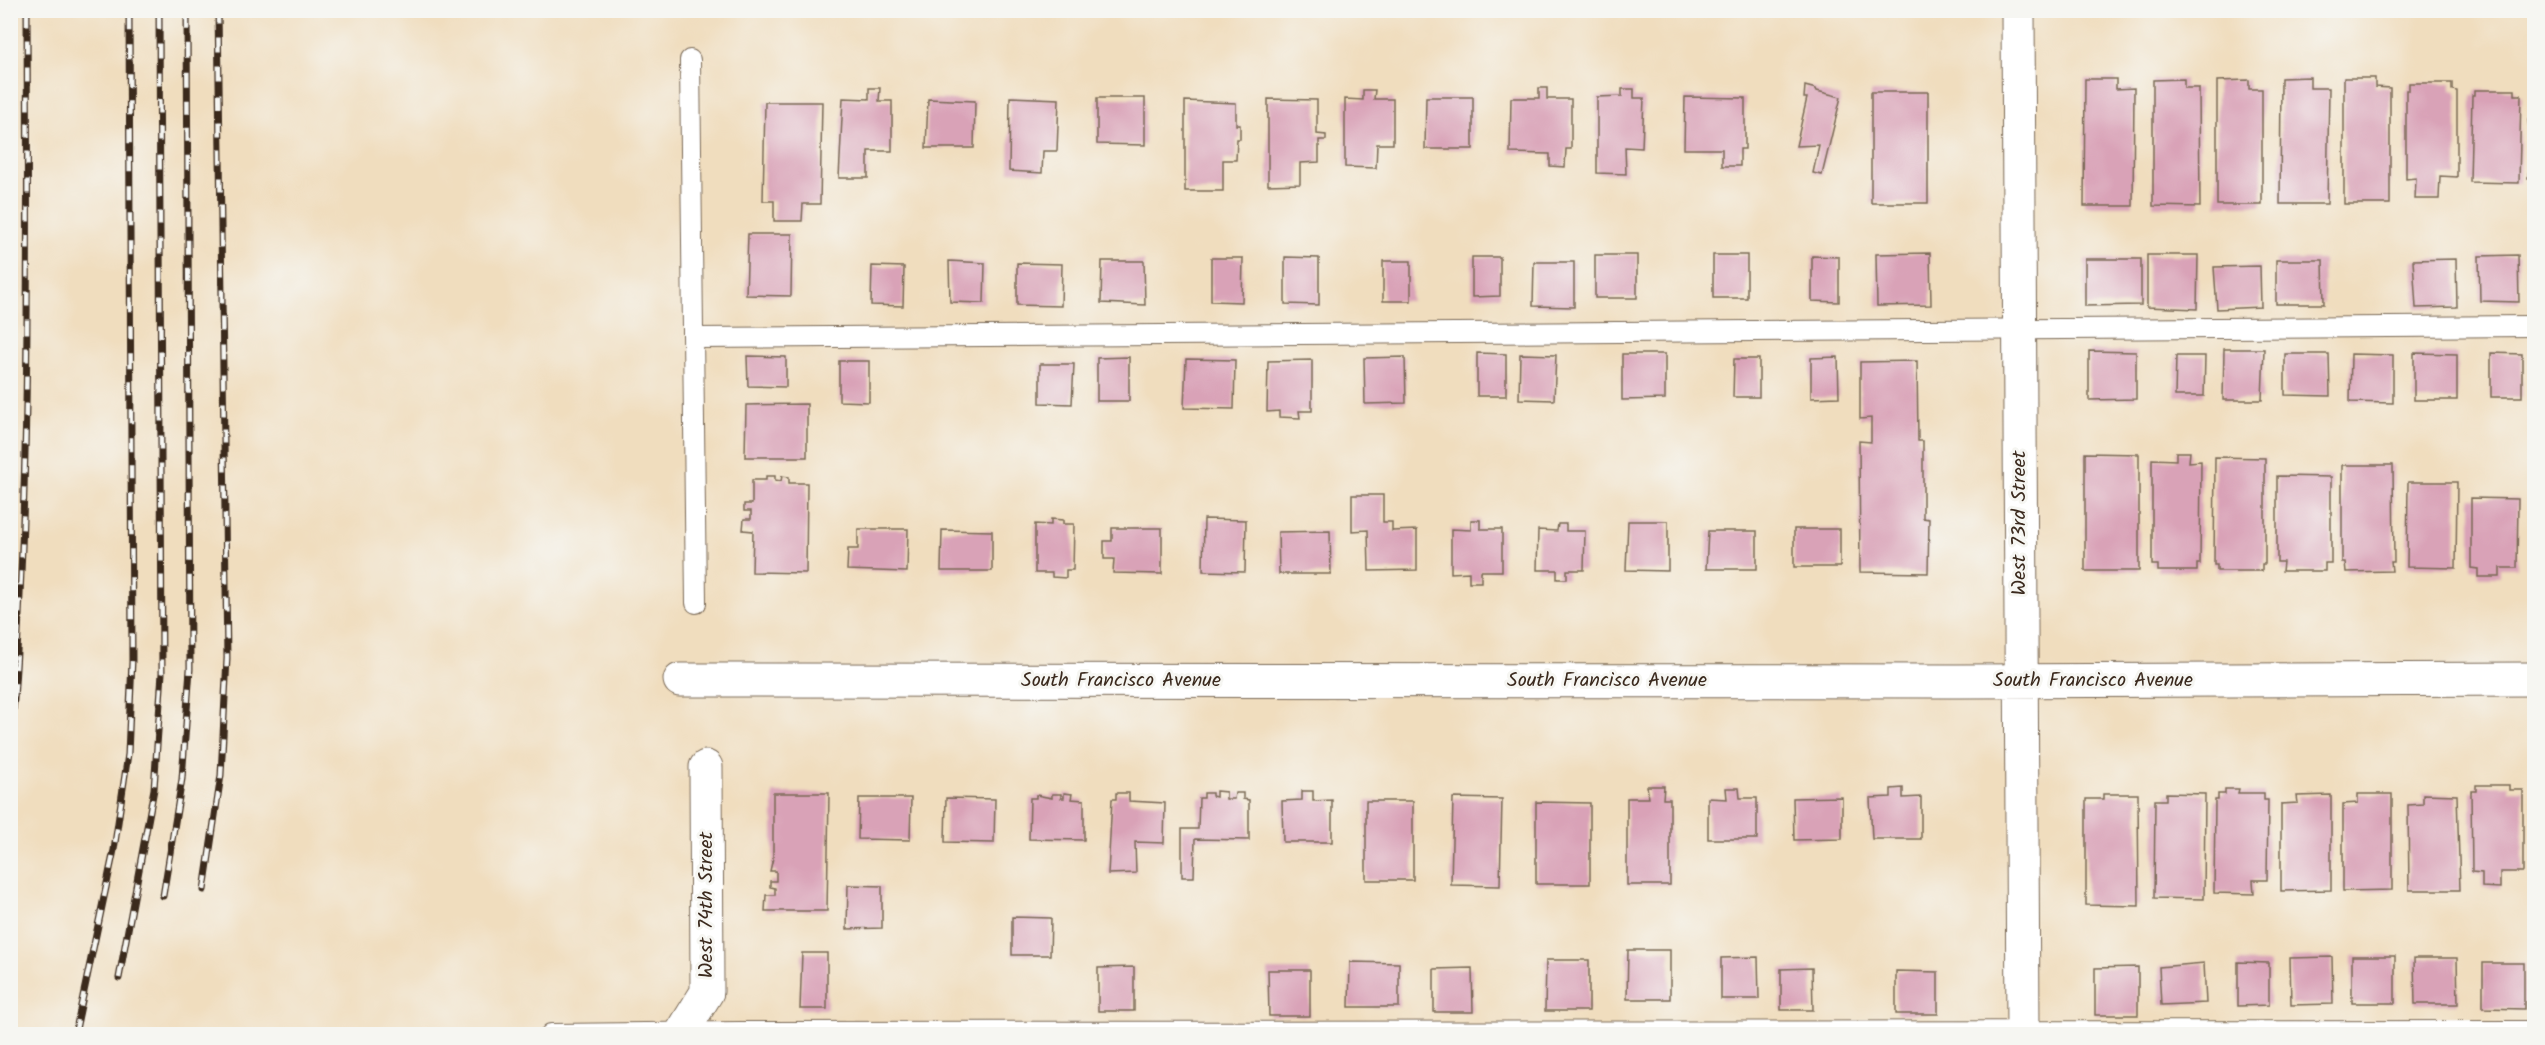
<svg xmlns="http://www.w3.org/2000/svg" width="2545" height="1045" font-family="Kalam,sans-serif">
<rect width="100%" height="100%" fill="#f6f6f2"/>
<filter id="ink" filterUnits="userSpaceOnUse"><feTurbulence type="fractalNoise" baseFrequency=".0167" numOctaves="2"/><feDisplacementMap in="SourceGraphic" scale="12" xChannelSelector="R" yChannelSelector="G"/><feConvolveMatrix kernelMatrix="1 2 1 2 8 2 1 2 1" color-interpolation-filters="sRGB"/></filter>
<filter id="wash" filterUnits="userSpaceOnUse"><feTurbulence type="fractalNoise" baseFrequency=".008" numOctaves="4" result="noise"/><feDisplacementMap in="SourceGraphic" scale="24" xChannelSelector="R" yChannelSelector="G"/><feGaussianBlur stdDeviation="1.35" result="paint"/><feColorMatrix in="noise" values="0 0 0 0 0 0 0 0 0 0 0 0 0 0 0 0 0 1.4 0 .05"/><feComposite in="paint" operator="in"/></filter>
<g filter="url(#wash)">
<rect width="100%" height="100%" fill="#f0ddbe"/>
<g id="blocks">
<path fill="#d9a2b7" d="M 2310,77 L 2310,88 L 2329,88 L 2327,204 L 2280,204 L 2281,78 Z
M 2344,78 L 2375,78 L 2375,87 L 2390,88 L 2390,204 L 2344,204 Z
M 2085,79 L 2116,79 L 2116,89 L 2134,88 L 2133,206 L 2084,206 Z
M 2184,79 L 2184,88 L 2199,88 L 2200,207 L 2153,206 L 2153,80 Z
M 2249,80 L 2249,89 L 2262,89 L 2262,205 L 2217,205 L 2217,81 Z
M 2409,83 L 2452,83 L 2452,90 L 2457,91 L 2457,177 L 2440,176 L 2439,199 L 2415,199 L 2416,178 L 2406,179 L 2406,90 L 2409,90 Z
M 1805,86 L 1816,89 L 1817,91 L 1841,97 L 1822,175 L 1813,173 L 1819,145 L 1796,146 L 1807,98 L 1804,98 Z
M 869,88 L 880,88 L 879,101 L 892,101 L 892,151 L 868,151 L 868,178 L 839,178 L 843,98 L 869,99 Z
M 1539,88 L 1547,88 L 1547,99 L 1571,99 L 1571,149 L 1566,149 L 1565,167 L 1550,166 L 1550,154 L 1510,153 L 1511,98 L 1539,98 Z
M 1622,89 L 1634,89 L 1634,98 L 1644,98 L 1642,148 L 1625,147 L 1626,174 L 1597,173 L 1597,97 L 1622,96 Z
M 1363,90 L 1375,90 L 1374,99 L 1393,99 L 1393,144 L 1377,144 L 1376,168 L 1345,167 L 1345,99 L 1363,100 Z
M 2475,90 L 2515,90 L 2515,95 L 2521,95 L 2519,183 L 2470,182 L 2472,95 L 2475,95 Z
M 1871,92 L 1928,92 L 1928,203 L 1871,203 Z
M 1010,97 L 1059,99 L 1057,151 L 1043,151 L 1042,173 L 1009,171 Z
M 1426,97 L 1473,97 L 1473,149 L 1425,149 Z
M 1685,97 L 1745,98 L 1745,149 L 1740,149 L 1740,166 L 1722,166 L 1722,149 L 1684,149 Z
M 1097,98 L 1145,98 L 1145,145 L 1097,144 Z
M 928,99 L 975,101 L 974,148 L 926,148 Z
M 1268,99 L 1317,100 L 1317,134 L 1326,135 L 1326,140 L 1319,140 L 1319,162 L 1300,163 L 1300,184 L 1268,185 Z
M 1185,101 L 1236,103 L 1236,125 L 1240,125 L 1240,139 L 1237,139 L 1236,160 L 1223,160 L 1223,191 L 1185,191 Z
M 765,102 L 822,102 L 820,204 L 803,204 L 802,221 L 774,221 L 774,201 L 763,201 Z
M 2528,120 L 2534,120 L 2534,128 L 2529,128 Z
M 2529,139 L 2534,139 L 2534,152 L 2530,152 Z
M 2529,168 L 2534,168 L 2534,178 L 2528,178 Z
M 748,234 L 792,234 L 791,296 L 746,295 Z
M 1930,253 L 1931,305 L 1877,306 L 1876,254 Z
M 1595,255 L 1637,255 L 1637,298 L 1595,298 Z
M 1713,255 L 1747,255 L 1747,298 L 1713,298 Z
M 2147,255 L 2198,255 L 2197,309 L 2147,307 Z
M 2518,255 L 2519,302 L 2480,301 L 2479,256 Z
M 1812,256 L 1839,257 L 1839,302 L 1812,301 Z
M 1285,257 L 1319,258 L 1319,305 L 1285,304 Z
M 1472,257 L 1500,257 L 1500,296 L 1472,297 Z
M 1211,258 L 1243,258 L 1242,302 L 1211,301 Z
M 2085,259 L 2141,259 L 2141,305 L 2085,306 Z
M 2456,259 L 2457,307 L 2416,308 L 2413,260 Z
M 2276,260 L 2323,260 L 2324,304 L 2276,304 Z
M 949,261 L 985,263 L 984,303 L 950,302 Z
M 1102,261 L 1144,261 L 1145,305 L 1101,303 Z
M 1383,261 L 1411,261 L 1411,301 L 1383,301 Z
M 1534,262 L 1574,262 L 1574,307 L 1533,306 Z
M 1017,263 L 1062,264 L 1061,306 L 1017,305 Z
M 872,266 L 904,267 L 903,306 L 871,305 Z
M 2260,266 L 2261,307 L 2217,309 L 2214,267 Z
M 2224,349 L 2264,349 L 2262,400 L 2223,400 Z
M 2089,351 L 2136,352 L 2136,399 L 2089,400 Z
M 1477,353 L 1506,354 L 1506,396 L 1477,396 Z
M 2414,353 L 2457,354 L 2457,400 L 2414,400 Z
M 2491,353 L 2522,354 L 2522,397 L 2491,397 Z
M 1520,354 L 1556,355 L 1554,400 L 1519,399 Z
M 1622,354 L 1665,354 L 1665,399 L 1622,400 Z
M 2285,354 L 2329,354 L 2330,396 L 2285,395 Z
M 2351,354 L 2393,355 L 2393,403 L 2350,402 Z
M 747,356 L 786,357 L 786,387 L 748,386 Z
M 2176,356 L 2205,356 L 2204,396 L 2175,396 Z
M 1129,357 L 1129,401 L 1097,401 L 1097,358 Z
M 1405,357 L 1406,403 L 1365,404 L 1364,358 Z
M 1838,357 L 1839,397 L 1811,398 L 1811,358 Z
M 1186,359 L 1235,360 L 1234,409 L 1184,408 Z
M 1734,359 L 1759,359 L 1759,397 L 1733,397 Z
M 1312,360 L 1312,411 L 1299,411 L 1300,418 L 1279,417 L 1279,411 L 1267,412 L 1268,361 Z
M 839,361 L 869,361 L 869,402 L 839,401 Z
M 1917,361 L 1918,441 L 1923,441 L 1923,518 L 1929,519 L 1928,573 L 1860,572 L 1859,441 L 1871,442 L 1871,418 L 1860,419 L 1860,362 Z
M 1040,364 L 1074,364 L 1072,404 L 1040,403 Z
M 807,404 L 807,457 L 745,457 L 746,405 Z
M 2176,452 L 2190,452 L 2189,462 L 2201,461 L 2200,564 L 2197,564 L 2197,571 L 2158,571 L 2158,565 L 2152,565 L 2152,459 L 2176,460 Z
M 2085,453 L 2139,454 L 2139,571 L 2085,571 Z
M 2215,457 L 2265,458 L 2265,564 L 2262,564 L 2262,571 L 2217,571 L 2217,565 L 2214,565 Z
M 2342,465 L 2393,465 L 2394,562 L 2391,562 L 2392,571 L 2346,572 L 2345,562 L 2342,562 Z
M 766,476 L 775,476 L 775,480 L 781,481 L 782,476 L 789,477 L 789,483 L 807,483 L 806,573 L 752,572 L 753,531 L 743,530 L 744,519 L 751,519 L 751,511 L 744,511 L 744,504 L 752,504 L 752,480 L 766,480 Z
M 2277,476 L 2331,477 L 2331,563 L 2325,563 L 2325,571 L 2282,571 L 2283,562 L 2277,562 Z
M 2408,482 L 2457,482 L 2456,568 L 2407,567 Z
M 1352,495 L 1383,495 L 1383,522 L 1392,522 L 1392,531 L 1417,530 L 1417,570 L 1369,571 L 1368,530 L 1352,531 Z
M 2471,498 L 2518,499 L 2517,568 L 2500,568 L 2500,577 L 2478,577 L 2478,569 L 2471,568 Z
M 1051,519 L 1063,520 L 1063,524 L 1074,524 L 1073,570 L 1066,570 L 1066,578 L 1052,577 L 1052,573 L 1035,573 L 1035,524 L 1051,525 Z
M 1204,519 L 1246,520 L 1245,572 L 1203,571 Z
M 1471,520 L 1480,520 L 1480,529 L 1502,529 L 1502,571 L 1481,571 L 1481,582 L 1469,582 L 1469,572 L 1451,573 L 1451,529 L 1471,530 Z
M 1628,521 L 1668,521 L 1668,571 L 1626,570 Z
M 1558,524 L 1566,524 L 1566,531 L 1585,531 L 1584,570 L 1567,570 L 1567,579 L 1557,579 L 1557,570 L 1537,570 L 1538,530 L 1557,531 Z
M 1112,528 L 1162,528 L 1162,574 L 1113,573 L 1114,559 L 1104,559 L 1104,541 L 1112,541 Z
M 858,529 L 908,529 L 907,572 L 847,570 L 848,549 L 858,549 Z
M 1794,529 L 1840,529 L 1840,567 L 1794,567 Z
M 942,530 L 992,531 L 992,571 L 941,571 Z
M 1330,531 L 1331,574 L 1279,574 L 1278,532 Z
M 1708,531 L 1757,531 L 1757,569 L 1706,569 Z
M 2476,785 L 2509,785 L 2509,790 L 2523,790 L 2523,872 L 2500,872 L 2500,888 L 2482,887 L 2482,873 L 2472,872 L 2471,791 L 2476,791 Z
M 1647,786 L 1664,786 L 1663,799 L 1670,799 L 1670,885 L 1627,885 L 1627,798 L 1649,798 Z
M 1726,788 L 1739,788 L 1740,798 L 1757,798 L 1757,839 L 1708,839 L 1708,798 L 1727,799 Z
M 1903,788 L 1903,798 L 1921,797 L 1921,839 L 1872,839 L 1870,798 L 1891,797 L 1891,789 Z
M 2225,789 L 2239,789 L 2238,793 L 2264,793 L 2264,800 L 2268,800 L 2267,880 L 2253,880 L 2254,894 L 2214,893 L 2215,800 L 2218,800 L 2218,794 L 2225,794 Z
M 1216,791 L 1226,792 L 1226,799 L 1234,799 L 1235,793 L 1243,793 L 1243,799 L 1249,800 L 1249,840 L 1195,839 L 1194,877 L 1182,877 L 1182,829 L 1198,829 L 1199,798 L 1204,798 L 1204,793 L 1212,793 L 1212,796 L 1216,797 Z
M 1302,791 L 1313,791 L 1313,801 L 1332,800 L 1332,842 L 1283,842 L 1282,801 L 1302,800 Z
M 773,793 L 829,793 L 827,911 L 765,911 L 766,895 L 775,895 L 775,888 L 770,887 L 770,881 L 776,881 L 776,871 L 770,871 L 773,858 Z
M 1064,793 L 1072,794 L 1071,799 L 1084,800 L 1084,840 L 1029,839 L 1030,798 L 1036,798 L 1036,795 L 1052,798 L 1052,794 L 1061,794 L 1061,798 L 1064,798 Z
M 1116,793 L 1129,793 L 1129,801 L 1165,803 L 1164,843 L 1135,842 L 1136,873 L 1108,874 L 1112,799 L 1116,799 Z
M 2166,793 L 2205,794 L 2204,899 L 2154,898 L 2155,800 L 2166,800 Z
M 2103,794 L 2138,794 L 2139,906 L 2086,905 L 2086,799 L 2103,799 Z
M 2358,794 L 2392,794 L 2392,890 L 2343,891 L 2343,804 L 2358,803 Z
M 2423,794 L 2457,795 L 2460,890 L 2409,890 L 2408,805 L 2423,804 Z
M 2331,795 L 2331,890 L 2281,891 L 2281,804 L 2298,803 L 2297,796 Z
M 1842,797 L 1842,839 L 1794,840 L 1793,798 Z
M 859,798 L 911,798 L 910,840 L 858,839 Z
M 946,798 L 995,799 L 994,843 L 945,842 Z
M 1453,798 L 1502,799 L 1500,886 L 1451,885 Z
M 1366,801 L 1413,801 L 1413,880 L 1366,880 Z
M 1536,802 L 1590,803 L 1590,884 L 1536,884 Z
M 848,885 L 882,886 L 882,928 L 847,929 Z
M 1012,917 L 1051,918 L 1050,955 L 1012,955 Z
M 1628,950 L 1670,950 L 1670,999 L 1627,999 Z
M 802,953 L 827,953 L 827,1009 L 800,1009 Z
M 2352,956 L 2395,956 L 2395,1003 L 2352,1003 Z
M 1758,957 L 1759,999 L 1721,999 L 1721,958 Z
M 2332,957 L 2333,1004 L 2291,1005 L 2290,958 Z
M 2414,958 L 2457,958 L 2458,1004 L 2415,1004 Z
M 1546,960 L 1589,960 L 1589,1011 L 1545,1011 Z
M 1350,962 L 1399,963 L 1399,1007 L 1349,1007 Z
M 2238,962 L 2269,963 L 2269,1005 L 2238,1006 Z
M 2204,963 L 2206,1003 L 2161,1005 L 2159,967 Z
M 2483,963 L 2524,963 L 2524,1009 L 2483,1008 Z
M 1134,967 L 1134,1011 L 1098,1011 L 1098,968 Z
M 2138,967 L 2138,1015 L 2095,1015 L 2095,968 Z
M 1472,968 L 1473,1012 L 1434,1012 L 1434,969 Z
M 1812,968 L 1813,1010 L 1781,1010 L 1781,969 Z
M 1268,970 L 1310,970 L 1310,1016 L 1269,1016 Z
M 1896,971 L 1938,972 L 1938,1014 L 1896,1014 Z"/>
</g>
</g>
<g filter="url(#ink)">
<use href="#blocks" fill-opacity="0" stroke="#7a6956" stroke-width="1.5"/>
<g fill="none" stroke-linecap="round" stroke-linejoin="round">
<defs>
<path id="service" d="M 690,60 L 696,603
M 694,338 L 2534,326
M 551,1034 L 740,1032 L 2534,1031"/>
<path id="minor" d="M 2018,10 L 2023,1034
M 680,680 L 1957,681 L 2534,679
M 681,1034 L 707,992 L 706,767"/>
</defs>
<use href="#service" stroke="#7a6956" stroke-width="22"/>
<use href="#minor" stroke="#7a6956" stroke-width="35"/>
<use href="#service" stroke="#fff" stroke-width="20"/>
<use href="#minor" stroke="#fff" stroke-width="33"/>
<defs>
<path id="rail" d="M 10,753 C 30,507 28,258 27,10
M 204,890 L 221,775 L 227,658 L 218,10
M 163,896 L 182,779 L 190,669 L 187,10
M 119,978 L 154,789 L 162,673 L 159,10
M 75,1034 L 114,850 L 128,754 L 132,661 L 129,10"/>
</defs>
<use href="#rail" stroke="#3b2a1e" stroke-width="7"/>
<use href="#rail" stroke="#f6f6f2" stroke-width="4.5" stroke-dasharray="14" stroke-linecap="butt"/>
</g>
</g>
<g text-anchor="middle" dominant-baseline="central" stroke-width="6" stroke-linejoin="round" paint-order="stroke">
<g font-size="20" fill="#3b2a1e" stroke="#f6f6f2">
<text transform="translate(2020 523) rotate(-90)">West 73rd Street</text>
<text x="1121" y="681">South Francisco Avenue</text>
<text x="1607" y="681">South Francisco Avenue</text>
<text x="2093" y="681">South Francisco Avenue</text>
<text transform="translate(707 905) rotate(-90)">West 74th Street</text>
</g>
</g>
<rect width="2545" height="1045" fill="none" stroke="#f6f6f2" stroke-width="36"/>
</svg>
